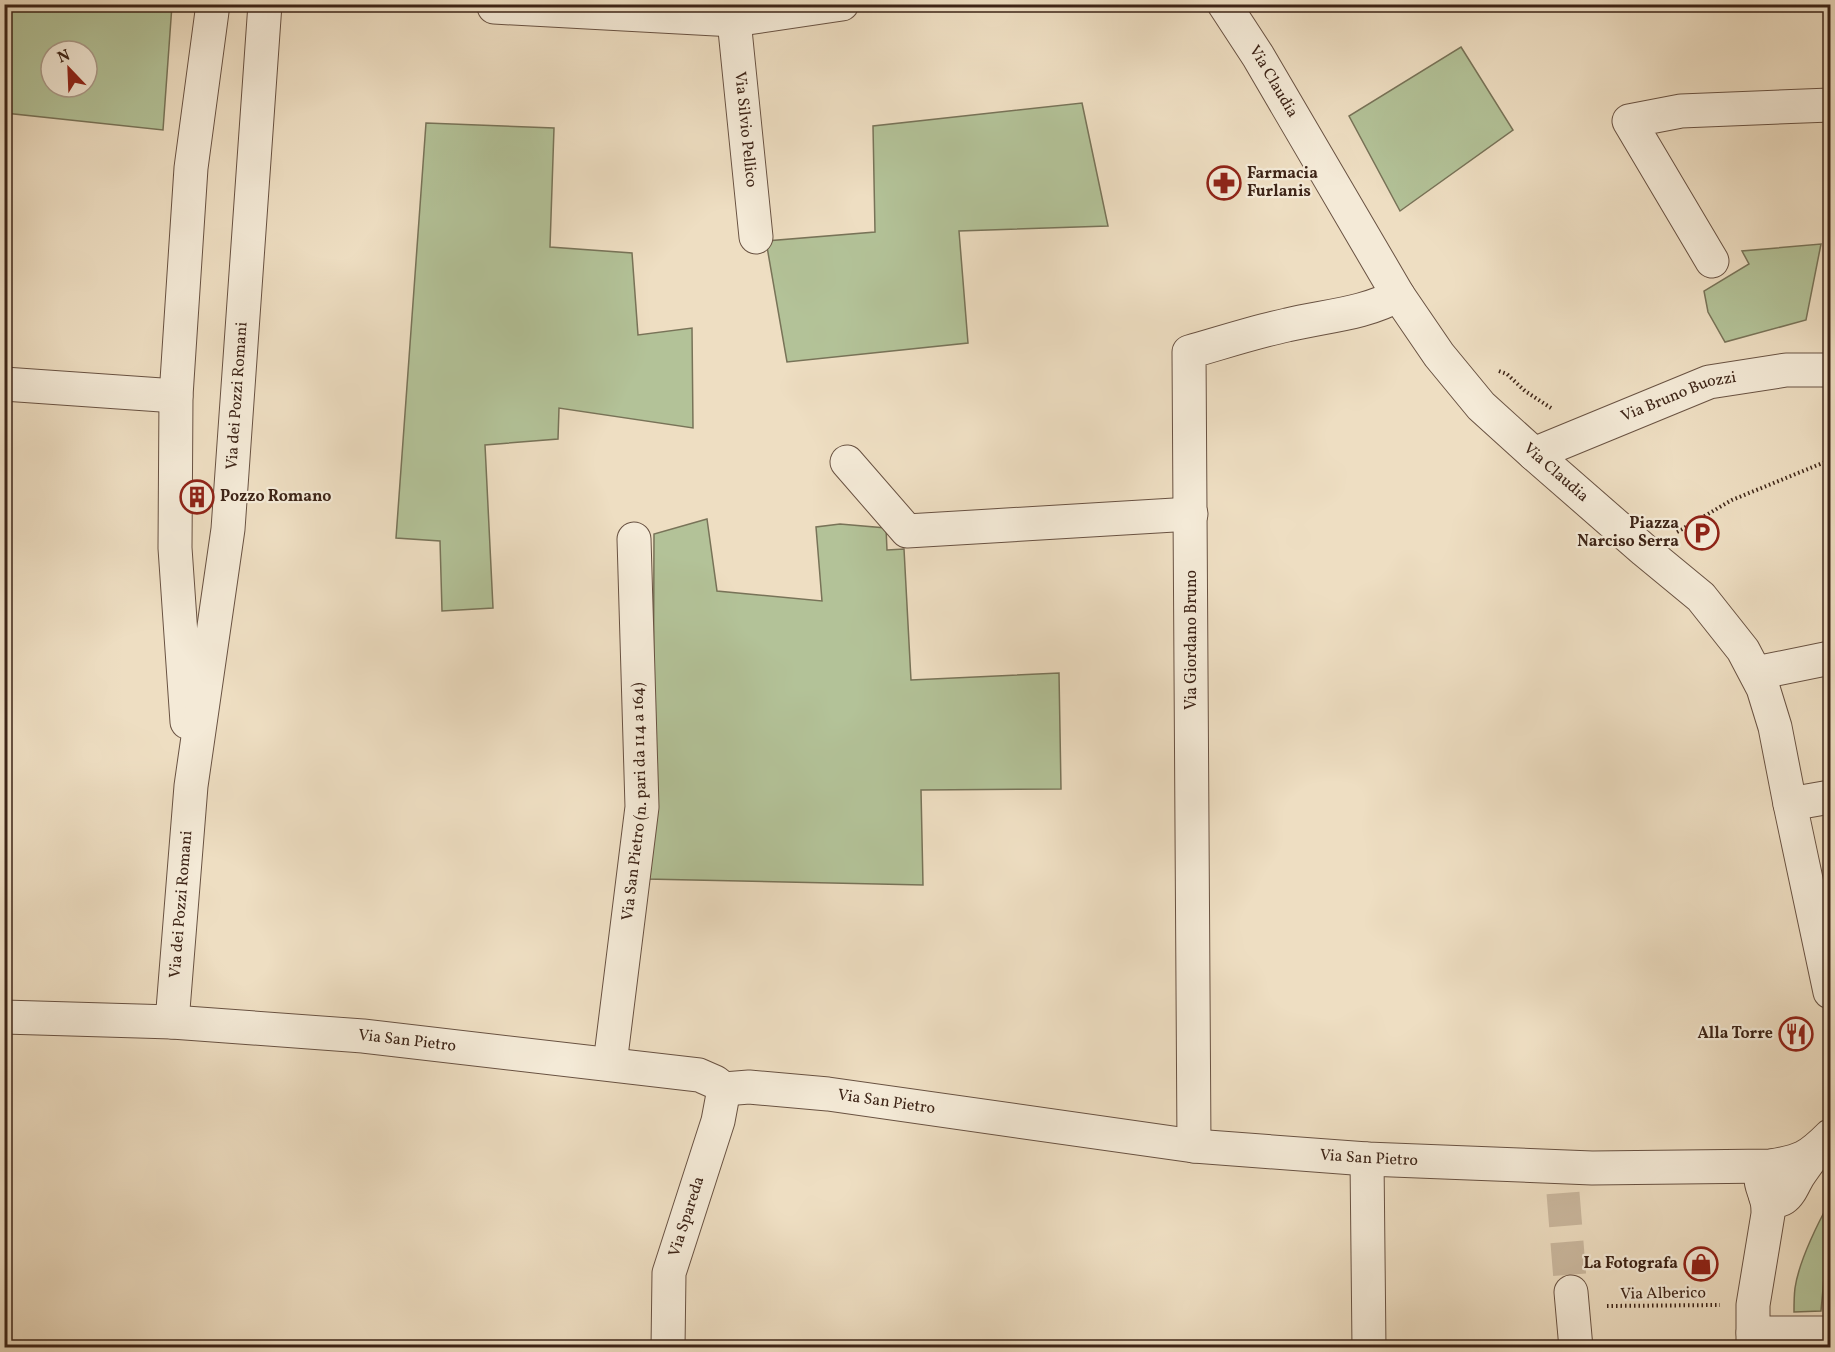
<svg xmlns="http://www.w3.org/2000/svg" width="1835" height="1352" font-family="Vollkorn,serif">
<rect width="100%" height="100%" fill="#eedec2"/>
<filter id="stains"><feTurbulence type="fractalNoise" baseFrequency=".00333" numOctaves="4"/><feColorMatrix values="0 0 0 0 .2 0 0 0 0 .09 0 0 0 0 .02 0 0 0 .5 -.17"/></filter>
<radialGradient id="worn" r=".72"><stop offset=".6" stop-color="#630" stop-opacity="0"/><stop offset="1" stop-color="#630" stop-opacity=".3"/></radialGradient>
<path fill="#b3c298" stroke="#787358" stroke-width="1.5" fill-rule="evenodd" d="M 5,4 L 172,5 L 163,130 L 5,113 ZM 51,51 L 87,51 L 87,87 L 51,87 Z
M 1461,47 L 1513,130 L 1400,211 L 1349,116 Z
M 1082,103 L 1108,226 L 959,231 L 968,343 L 787,362 L 766,241 L 875,232 L 873,126 Z
M 426,123 L 554,128 L 550,247 L 632,253 L 638,335 L 692,328 L 693,428 L 559,408 L 558,439 L 485,445 L 493,608 L 442,611 L 440,541 L 396,538 Z
M 1821,244 L 1806,320 L 1725,342 L 1708,312 L 1704,291 L 1749,264 L 1742,251 Z
M 707,519 L 717,591 L 822,601 L 816,527 L 840,524 L 886,528 L 887,550 L 904,549 L 911,680 L 1059,673 L 1061,789 L 921,790 L 923,885 L 646,879 L 653,819 L 654,534 Z
M 1830,1201 L 1830,1249 L 1825,1267 L 1821,1311 L 1794,1312 C 1794,1304 1794,1296 1795,1288 C 1799,1261 1817,1225 1830,1201 Z"/>
<g fill="none" stroke-linecap="round" stroke-linejoin="round">
<path stroke="#cbb9a0" stroke-width="33" stroke-dasharray="33 16" stroke-linecap="butt" d="M 1563,1193 L 1571,1292"/>
<defs>
<g id="minor">
<path id="s1" d="M 1224,4 L 1258,56 L 1398,295 L 1439,355 L 1481,406 L 1534,454 L 1644,550 L 1701,597 L 1743,650 L 1763,688 L 1775,727 L 1790,804 L 1830,992"/>
<path d="M 494,7 L 734,20 L 842,4"/>
<path id="s2" d="M 734,20 L 756,237"/>
<path d="M 1712,261 L 1629,121 L 1681,111 L 1830,105"/>
<path d="M 4,384 L 176,396"/>
<path id="s3" d="M 1534,454 L 1709,382 L 1786,370 L 1830,370"/>
<path d="M 847,462 L 907,531 L 1191,514"/>
<path d="M 1756,673 L 1830,658"/>
<path d="M 187,722 L 175,548 L 176,396 L 191,168 L 213,4"/>
<path d="M 1790,804 L 1830,797"/>
<path id="s4" d="M 4,1017 L 172,1022 L 363,1036 L 699,1075 L 715,1082 L 724,1089 L 749,1087 L 828,1094 L 1194,1146 L 1367,1159 L 1592,1168 L 1771,1166 C 1801,1161 1808,1158 1830,1136"/>
<path id="s5" d="M 172,1022 L 191,786 L 228,529 L 265,4"/>
<path id="s6" d="M 610,1064 L 642,807 L 634,539"/>
<path d="M 1194,1146 L 1189,352 C 1221,343 1254,332 1287,325 C 1324,316 1365,314 1398,295"/>
<path d="M 1367,1159 L 1369,1348"/>
<path d="M 1765,1194 C 1786,1211 1791,1187 1799,1175 C 1805,1166 1812,1157 1818,1148"/>
<path d="M 1571,1292 L 1576,1348"/>
<path d="M 1753,1333 L 1830,1333"/>
<path id="s7" d="M 668,1348 L 669,1273 L 718,1121 L 724,1089"/>
<path d="M 1753,1348 L 1753,1305 L 1768,1214 C 1768,1208 1768,1203 1766,1198 C 1763,1185 1754,1176 1771,1166"/>
</g>
</defs>
<use href="#minor" stroke="#695242" stroke-width="35"/>
<path stroke="#3d2417" stroke-width="4" stroke-dasharray="1.5 3" stroke-linecap="butt" d="M 1499,371 L 1507,374 L 1525,391 L 1551,408
M 1677,532 L 1732,500 L 1830,460
M 1607,1306 L 1720,1305"/>
<use href="#minor" stroke="#f4ead7" stroke-width="33"/>
</g>
<defs>
<symbol id="pharmacy-ring" viewBox="-11 -11 22 22"><circle r="9.5" fill="#f4ead7" stroke="#8f2418" stroke-width="1.5"/><path d="M-2-6h4v4h4v4h-4v4h-4v-4h-4v-4h4Z" fill="#8f2418"/></symbol>
<symbol id="building-ring" viewBox="-11 -11 22 22"><circle r="9.5" fill="#f4ead7" stroke="#8f2418" stroke-width="1.5"/><path d="M-4-6H4V6H1V3H-1V6H-4ZM-2.5-4.3h1.7v1.8h-1.7ZM.8-4.3h1.7v1.8H.8ZM-2.5-1h1.7V.8h-1.7ZM.8-1h1.7V.8H.8Z" fill="#8f2418"/></symbol>
<symbol id="parking-ring" viewBox="-11 -11 22 22"><circle r="9.5" fill="#f4ead7" stroke="#8f2418" stroke-width="1.5"/><path d="M-3.5-5.5H1a3.5 3.5 0 0 1 0 7H-1V5.5H-3.5ZM-1-3.4V-.6H.8a1.4 1.4 0 0 0 0-2.8Z" fill="#8f2418"/></symbol>
<symbol id="restaurant-ring" viewBox="-11 -11 22 22"><circle r="9.5" fill="#f4ead7" stroke="#8f2418" stroke-width="1.5"/><path d="M-5-6h1v4h1v-4h1v4h1v-4h1v5L-1.5 .5V6h-2V.5L-5-1ZM5-6V6H3V1.5H1.5Q1.5-4 5-6Z" fill="#8f2418"/></symbol>
<symbol id="shop-ring" viewBox="-11 -11 22 22"><circle r="9.5" fill="#f4ead7" stroke="#8f2418" stroke-width="1.5"/><path d="M-5-2.5h2.3a2.7 3.5 0 0 1 5.4 0H5L5.5 6h-11ZM-1.5-2.5h3a1.5 2.3 0 0 0-3 0Z" fill="#8f2418"/></symbol>
</defs>
<g fill-rule="evenodd">
<use href="#pharmacy-ring" x="1205" y="164" width="38" height="38"/>
<use href="#building-ring" x="178" y="478" width="38" height="38"/>
<use href="#parking-ring" x="1683" y="514" width="38" height="38"/>
<use href="#restaurant-ring" x="1777" y="1015" width="38" height="38"/>
<use href="#shop-ring" x="1682" y="1245" width="38" height="38"/>
</g>
<g text-anchor="middle" dominant-baseline="central" stroke-width="4.5" stroke-linejoin="round" paint-order="stroke">
<g font-size="16" fill="#3d2417" stroke="#f4ead7">
<text stroke="none"><textPath href="#s1" startOffset="92">Via Claudia</textPath></text>
<text stroke="none"><textPath href="#s2" startOffset="110">Via Silvio Pellico</textPath></text>
<text stroke="none"><textPath href="#s5" startOffset="630">Via dei Pozzi Romani</textPath></text>
<text stroke="none"><textPath href="#s3" startOffset="156">Via Bruno Buozzi</textPath></text>
<text stroke="none"><textPath href="#s1" startOffset="578">Via Claudia</textPath></text>
<text transform="translate(1192 640) rotate(-90)">Via Giordano Bruno</text>
<text stroke="none"><textPath href="#s6" startOffset="264">Via San Pietro (n. pari da 114 a 164)</textPath></text>
<text stroke="none"><textPath href="#s5" startOffset="118">Via dei Pozzi Romani</textPath></text>
<text stroke="none"><textPath href="#s4" startOffset="404">Via San Pietro</textPath></text>
<text stroke="none"><textPath href="#s4" startOffset="890">Via San Pietro</textPath></text>
<text stroke="none"><textPath href="#s4" startOffset="1376">Via San Pietro</textPath></text>
<text stroke="none"><textPath href="#s7" startOffset="134">Via Spareda</textPath></text>
<text transform="translate(1663 1294) rotate(-1)">Via Alberico</text>
</g>
<g font-size="16" font-weight="bold" fill="#3d2417" stroke="#f4ead7" text-anchor="end">
<text x="1247" y="174" text-anchor="start">Farmacia<tspan x="1247" dy="18">Furlanis</tspan></text>
<text x="220" y="497" text-anchor="start">Pozzo Romano</text>
<text x="1679" y="524">Piazza<tspan x="1679" dy="18">Narciso Serra</tspan></text>
<text x="1773" y="1034">Alla Torre</text>
<text x="1678" y="1264">La Fotografa</text>
</g>
</g>
<rect width="1835" height="1352" fill="none" stroke="#eedec2" stroke-width="24"/>
<rect x="6" y="6" width="1823" height="1340" fill="none" stroke="#3d2417" stroke-width="3"/>
<rect x="12" y="12" width="1811" height="1328" fill="none" stroke="#3d2417" stroke-width="1.5"/>
<g transform="translate(69 69) rotate(337)"><circle r="28" fill="#f4ead7" stroke="#ab9b8a" stroke-width="1.5"/>
<path d="M0-4.5L10 22L0 15L-10 22Z" fill="#8f2418"/>
<text y="-9" font-size="16" font-weight="bold" text-anchor="middle" fill="#3d2417">N</text>
</g>
<rect width="100%" height="100%" filter="url(#stains)"/>
<rect width="100%" height="100%" fill="url(#worn)"/>
</svg>
